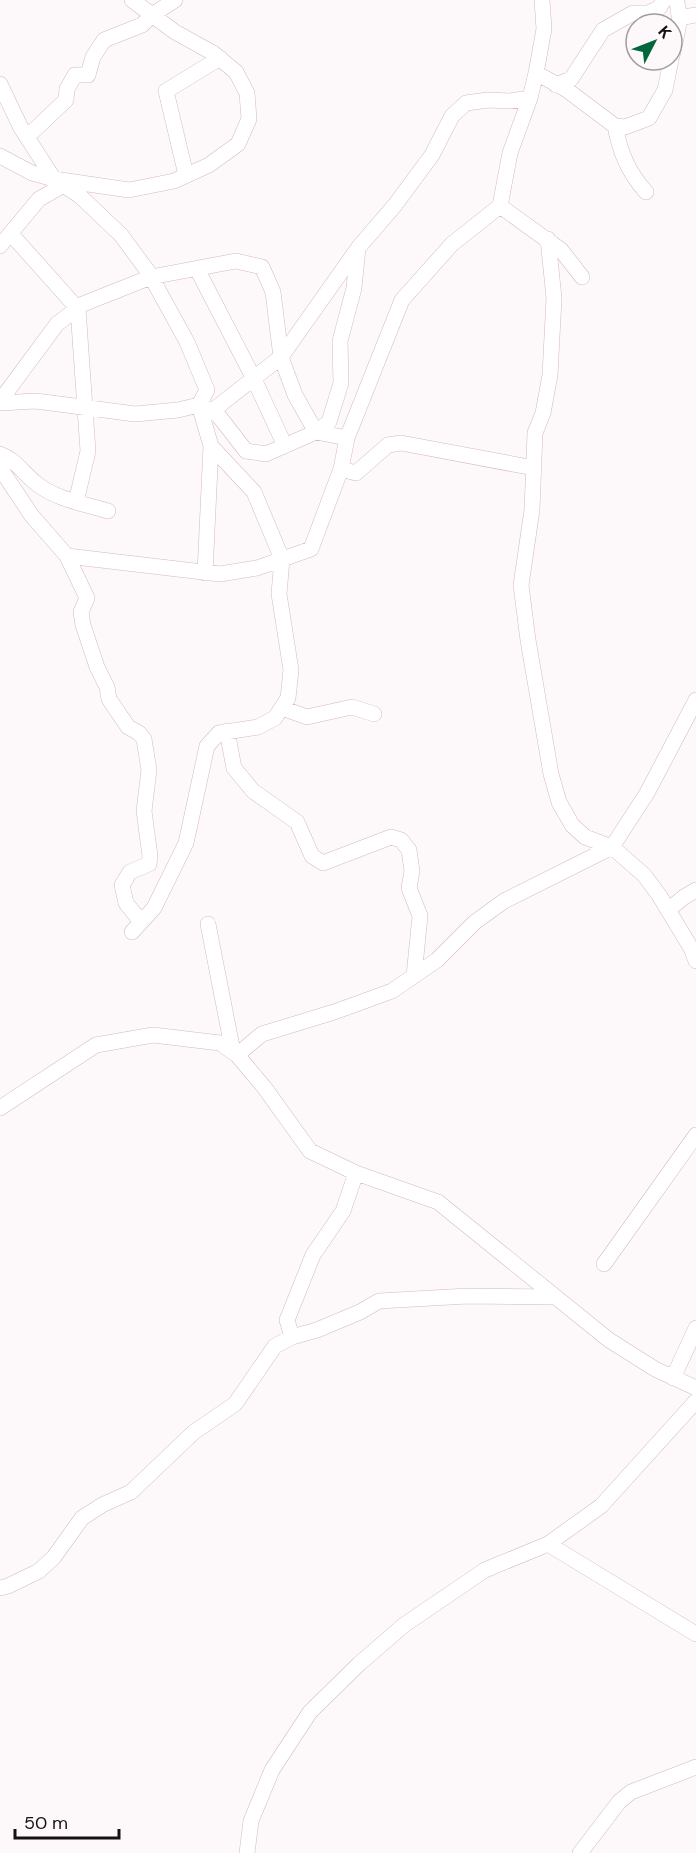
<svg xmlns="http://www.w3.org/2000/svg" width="696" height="1853" font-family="'DM Sans',sans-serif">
<rect width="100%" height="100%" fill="#fdf8f9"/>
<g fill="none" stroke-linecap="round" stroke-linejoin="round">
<defs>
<path id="minor" d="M 679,18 L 696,15
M 672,56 C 676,37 683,18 676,0
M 536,73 L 567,90 L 615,126 L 625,127 L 649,118 L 665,90 L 671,60
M 0,84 L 21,128 L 54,179 L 80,196 L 121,235 L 149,273 L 187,342 L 207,390 L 199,405 L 178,410 L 135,414 L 36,401 L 0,403
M 556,85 L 571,79 L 603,30 L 633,13 L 648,13 L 659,8 L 664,0
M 615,126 C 620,152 628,172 646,192
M 27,137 L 66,100 L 67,89 L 75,75 L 88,75 L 93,57 L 104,40 L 142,25 L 152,15 L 175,0
M 0,156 L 32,173 L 54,179 L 129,190 L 174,181 L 209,165 L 238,144 L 249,119 L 247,93 L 236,72 L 213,53 L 175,32 L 132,0
M 186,175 L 166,91 L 220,58
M 500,206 L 561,250 L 582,277
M 11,234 L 78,309 L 88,451 L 76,502
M 548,239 L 554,298 L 550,375 L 543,413 L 535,433 L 532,510 L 521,585 L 528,640 L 551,774 L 559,802 L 572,825 L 585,837 L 612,847 L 644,875 L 659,895 L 691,948 L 696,961
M 0,246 L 39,199 L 64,185
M 197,269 L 254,379 L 285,446
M 0,401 L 57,324 L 83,304 L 151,277 L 236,261 L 262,267 L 273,292 L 281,357 L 295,395 L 316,432 L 347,438
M 212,411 L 281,357 L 356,251
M 0,454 C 15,459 24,474 37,484 C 56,499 84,504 108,511
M 0,468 L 32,516 L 67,556 L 220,574 L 257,568 L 311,549 L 341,469 L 347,438 L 402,300 L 452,244 L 500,206 L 510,153 L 530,98 L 536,73 L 544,29 L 542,0
M 341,469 L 356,473 L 388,445 L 401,443 L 534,468
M 67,556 L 87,598 L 81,612 L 83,625 L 97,667 L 107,687 L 109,699 L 128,727 L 139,733 L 144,739 L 149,770 L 144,811 L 150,856 L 149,864 L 130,872 L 122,885 L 126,903 L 141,922
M 205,573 L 211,446 L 199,405 L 218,415 L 246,451 L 266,454 L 316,432 L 329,422 L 341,383 L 340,341 L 354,288 L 358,248 L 395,205 L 432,155 L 452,116 L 466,103 L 488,100 L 510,101 L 530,98
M 282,708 L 307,717 L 352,707 L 374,714
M 227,731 L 234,768 L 253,791 L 297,822 L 312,856 L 323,863 L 391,837 L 401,840 L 409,850 L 412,871 L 409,888 L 420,916 L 414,976
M 668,910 L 684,897 L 696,890
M 208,924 L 233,1052
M 132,932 L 154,908 L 186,843 L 207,746 L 219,733 L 258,727 L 275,718 L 288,698 L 291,670 L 279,594 L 282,559 L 254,492 L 211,446
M 237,1055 L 262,1034 L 334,1012 L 392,991 L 437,960 L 475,922 L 504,901 L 612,847 L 647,793 L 696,700
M 0,1108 L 96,1045 L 153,1035 L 220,1043 L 237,1055 L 264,1087 L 310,1151 L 356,1173 L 438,1202 L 609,1340 L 655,1369 L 696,1388
M 604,1264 L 696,1135
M 292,1337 L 287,1320 L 313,1255 L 343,1211 L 356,1173
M 673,1378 L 696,1328
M 548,1544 L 696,1634
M 0,1588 L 8,1586 L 39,1571 L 54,1557 L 82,1518 L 102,1505 L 131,1492 L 194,1432 L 235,1404 L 275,1346 L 292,1337 L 317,1330 L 360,1312 L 379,1301 L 468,1296 L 554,1297
M 247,1853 L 251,1821 L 272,1770 L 310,1712 L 359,1664 L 404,1625 L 485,1570 L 548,1544 L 601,1506 L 696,1401
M 580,1853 L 619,1802 L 631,1792 L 696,1767"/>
</defs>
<use href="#minor" stroke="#d4babe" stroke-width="16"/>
<use href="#minor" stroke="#fff" stroke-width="15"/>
</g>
<g transform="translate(654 42) rotate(48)"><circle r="28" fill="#fdf8f9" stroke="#a29b9d" stroke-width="1.5"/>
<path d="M0-4.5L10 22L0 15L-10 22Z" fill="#03673c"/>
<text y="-9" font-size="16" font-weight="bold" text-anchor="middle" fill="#191012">K</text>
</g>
<path d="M15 1829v9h104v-9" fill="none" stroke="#191012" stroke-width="3"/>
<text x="24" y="1829" font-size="18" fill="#191012" stroke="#fdf8f9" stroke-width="4.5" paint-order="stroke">50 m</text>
</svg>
